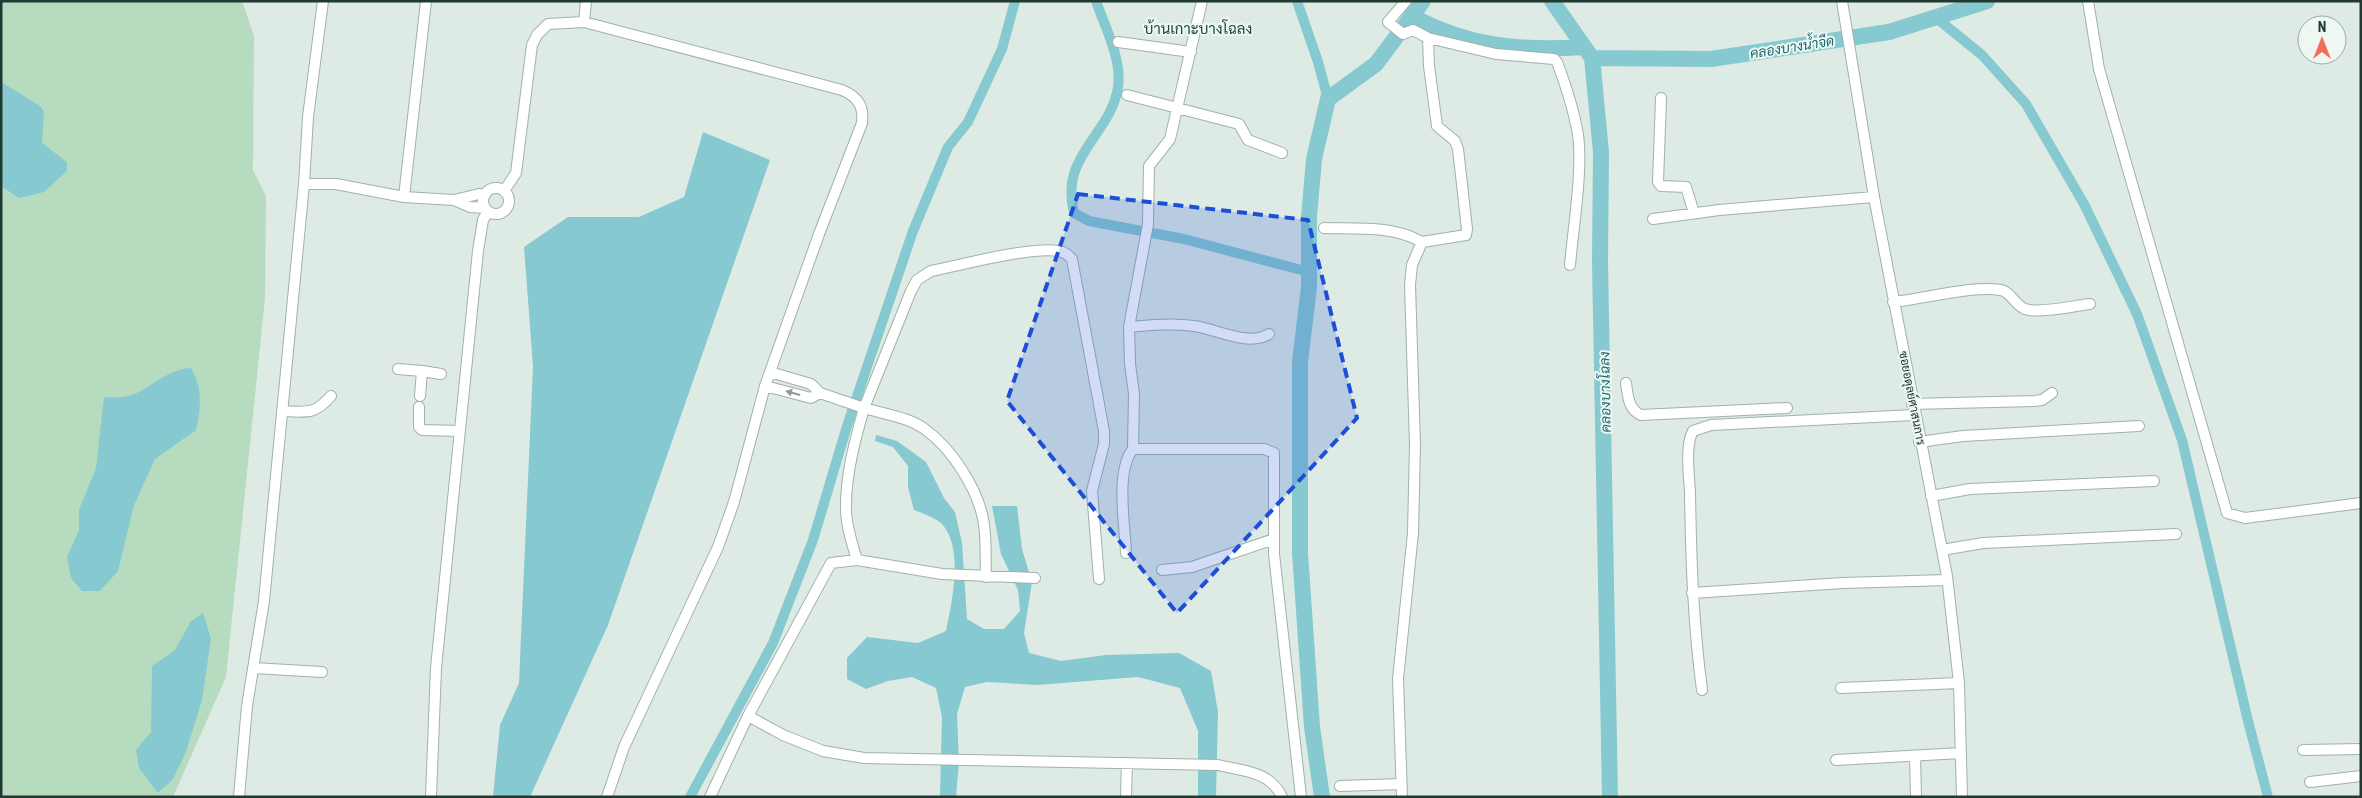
<svg xmlns="http://www.w3.org/2000/svg" width="2362" height="798" font-family="'Roboto Condensed',Sarabun,sans-serif">
<rect width="100%" height="100%" fill="#deeae4"/>
<path fill="#b7dbbe" d="M 1,1 L 242,1 L 254,36 L 253,170 L 266,196 L 265,298 L 226,677 L 173,797 L 1,797 Z"/>
<path fill="#86c9d0" d="M 1,82 L 40,106 L 44,112 L 42,143 L 67,162 L 67,171 L 44,192 L 19,198 L 1,186 Z
M 703,132 L 770,160 L 608,625 L 530,797 L 493,797 L 500,725 L 519,683 L 533,366 L 524,247 L 568,217 L 639,217 L 684,197 Z
M 191,368 C 203,388 201,408 196,430 L 155,459 L 134,505 L 118,571 L 100,591 L 82,591 L 71,578 L 67,557 L 79,530 L 79,510 L 96,468 L 104,397 C 114,398 125,398 135,394 C 154,385 169,369 191,368 Z
M 876,435 L 897,441 L 926,462 L 944,498 L 955,512 L 962,543 L 967,619 L 984,629 L 1004,629 L 1020,611 L 1018,590 L 1001,554 L 992,506 L 1017,506 L 1022,549 L 1032,582 L 1024,633 L 1029,653 L 1061,661 L 1106,655 L 1179,653 L 1211,671 L 1218,712 L 1216,797 L 1198,797 L 1198,731 L 1180,688 L 1138,677 L 1037,685 L 987,682 L 965,687 L 957,714 L 959,762 L 956,797 L 940,797 L 942,717 L 936,688 L 912,677 L 888,681 L 866,689 L 847,679 L 847,658 L 867,637 L 918,643 L 946,631 C 952,602 964,548 942,524 C 936,518 922,513 914,510 L 908,487 L 908,466 L 893,447 L 875,441 Z
M 203,613 L 211,639 L 202,700 L 186,752 L 173,779 L 158,793 L 139,768 L 136,750 L 151,732 L 152,666 L 175,650 L 191,621 Z"/>
<g fill="none" stroke-linecap="round" stroke-linejoin="round">
<path stroke="#86c9d0" stroke-width="10" d="M 1096,1 C 1105,27 1122,59 1118,87 C 1111,135 1059,155 1074,213 L 1089,221 L 1184,239 L 1309,272
M 1297,1 L 1318,62 L 1328,99
M 1935,17 L 1982,55 L 2026,104 L 2084,204 L 2137,314 L 2182,440 L 2248,721 L 2268,797
M 690,797 L 773,643 L 813,540 L 847,426 L 913,231 L 948,147 L 968,122 L 1002,49 L 1015,1"/>
<path stroke="#86c9d0" stroke-width="16" d="M 1552,1 L 1592,58 L 1601,152 L 1600,262 L 1610,797
M 1411,16 C 1470,47 1519,51 1584,47
M 1592,58 L 1711,59 L 1889,32 L 1987,1
M 1322,797 L 1312,727 L 1300,553 L 1300,362 L 1309,287 L 1309,217 L 1314,159 L 1328,99 L 1376,64 L 1423,1"/>
<defs>
<path id="street" d="M 1842,1 L 1874,197 L 1947,576 L 1959,683 L 1962,797
M 2088,1 L 2099,69 L 2227,513 L 2245,518 L 2361,503
M 584,22 L 586,1
M 1428,38 L 1496,54 L 1554,59 L 1557,62 C 1566,86 1574,110 1578,135 C 1583,170 1573,229 1570,265
M 1118,42 L 1191,52
M 1127,95 L 1239,124 L 1248,140 L 1282,153
M 1661,98 L 1658,182 L 1661,186 L 1686,187 L 1694,213
M 304,184 L 336,184 L 404,197 L 454,200 L 479,194 L 485,195
M483 201a13 13 0 1 1 26 0a13 13 0 1 1-26 0Z
M 504,191 L 516,173 L 532,45 L 537,35 L 548,24 L 584,22 L 842,90 C 858,97 864,106 862,123 L 819,234 L 765,386 L 734,502 L 718,547 L 624,747 L 607,797
M 404,197 L 426,1
M 454,200 L 470,207 L 485,208
M 1653,219 L 1719,210 L 1874,197
M 1324,228 C 1357,229 1392,225 1422,242
M 1893,302 C 1924,299 1972,285 2001,290 C 2011,292 2015,305 2025,309 C 2039,314 2073,306 2090,304
M 1129,327 C 1151,325 1173,323 1194,326 C 1217,329 1248,347 1269,334
M 398,369 L 422,371
M 770,372 L 811,384 L 820,393 L 864,408 C 855,440 845,477 846,511 C 847,528 852,544 857,560
M 1626,383 C 1628,396 1628,409 1641,415 L 1787,408
M 765,386 L 811,398 L 820,393
M 420,396 L 422,371 L 441,374
M 1912,404 L 2034,401 L 2042,400 L 2052,393
M 419,407 L 419,427 L 422,430 L 460,431
M 282,411 C 306,412 315,415 331,396
M 1919,442 L 1963,436 L 2139,426
M 1133,449 L 1264,449 L 1274,453 L 1274,554 L 1301,797
M 1931,496 L 1970,489 L 2154,481
M 1942,550 L 1983,543 L 2176,534
M 1126,553 C 1125,525 1115,471 1133,449 L 1134,394 L 1130,364 L 1129,327 L 1148,224 L 1149,166 L 1170,139 L 1202,1
M 1162,570 L 1192,567 L 1274,539
M 986,577 C 985,558 987,537 983,519 C 977,488 952,449 926,430 C 909,417 884,414 864,408 L 911,291 L 917,280 L 931,271 C 961,265 1032,246 1059,251 C 1065,252 1068,255 1072,259 L 1104,431 L 1104,444 L 1092,491 L 1099,579
M 1035,578 L 942,574 L 857,560 L 831,563 L 748,716 L 783,735 L 823,751 L 864,758 L 1218,765 C 1243,771 1270,771 1282,797
M 1692,593 L 1843,583 L 1947,580
M 253,668 L 322,672
M 1841,688 L 1959,683
M 1702,690 C 1693,622 1691,559 1690,492 C 1689,476 1685,444 1693,431 L 1711,425 L 1914,415
M 2303,750 L 2361,749
M 1915,756 L 1916,797
M 1836,760 L 1961,753
M 2310,782 L 2361,776
M 1340,786 L 1401,784
M 239,797 L 247,706 L 264,601 L 304,184 L 308,117 L 323,1
M 431,797 L 436,668 L 478,251 L 483,220 L 488,211
M 710,797 L 748,716
M 1126,797 L 1127,763
M 1402,797 L 1398,679 L 1413,533 L 1415,445 L 1410,285 L 1412,265 L 1422,242 L 1466,235 L 1467,229 L 1458,149 L 1455,141 L 1437,126 L 1429,66 L 1428,38 L 1413,30 L 1403,34 L 1388,22 L 1406,1"/>
</defs>
<use href="#street" stroke="#a1b1ab" stroke-width="12"/>
<use href="#street" stroke="#fff" stroke-width="10"/>
</g>
<defs><path id="oneway-solid" d="M-6-.8H1V-3.2L6.5 0L1 3.2V.8H-6Z" transform="scale(1.25)"/></defs>
<use fill="#909c98" href="#oneway-solid" transform="translate(793 393) rotate(-165)"/>
<path fill="#1d4ed8" fill-opacity="0.2" stroke="#1d4ed8" stroke-width="4" stroke-dasharray="10 6" stroke-linejoin="round" d="M 1078,194 L 1308,220 L 1357,418 L 1177,613 L 1007,401 Z"/>
<g text-anchor="middle" dominant-baseline="central" stroke-width="4" stroke-linejoin="round" paint-order="stroke">
<g font-size="12" fill="#203931" stroke="#eff7f2">
<text transform="translate(1912 398) rotate(79)">ซอยอดุลย์ศาสนการ</text>
</g>
<g font-size="14" font-style="italic" fill="#1b6c74" stroke="#eff7f2">
<text transform="translate(1792 47) rotate(-9)">คลองบางน้ำจืด</text>
<text transform="translate(1605 392) rotate(-91)">คลองบางโฉลง</text>
</g>
<g font-size="15" fill="#1c4b3c" stroke="#eff7f2">
<text x="1198" y="29">บ้านเกาะบางโฉลง</text>
</g>
</g>
<rect width="2362" height="798" fill="none" stroke="#203931" stroke-width="5"/>
<g transform="translate(2322 40)"><circle r="24" fill="#eff7f2" stroke="#9caba5"/>
<path d="M0-4L9 19L0 12L-9 19Z" fill="#f17055"/>
<text y="-8" font-size="14" font-weight="bold" text-anchor="middle" fill="#203931">N</text>
</g>
</svg>
